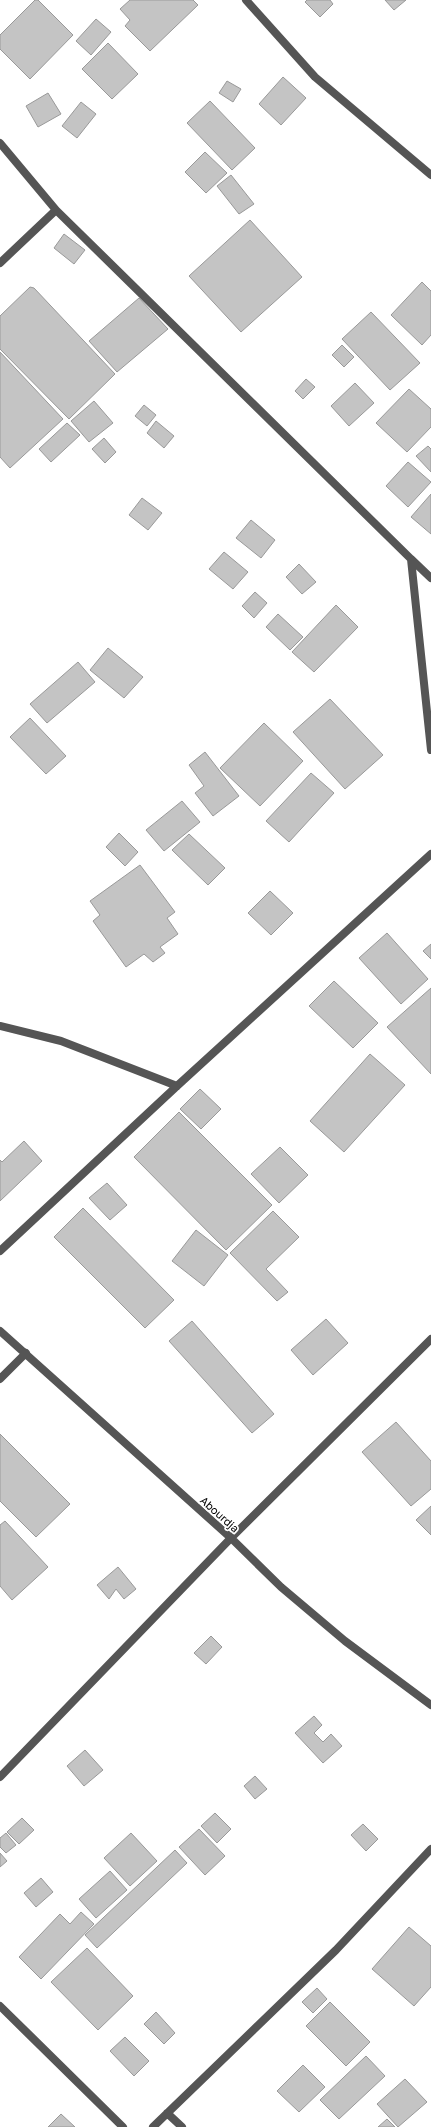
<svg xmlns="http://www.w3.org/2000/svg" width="431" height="2127" font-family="'Golos Text',sans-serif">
<rect width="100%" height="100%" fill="#fff"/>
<path fill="#c4c4c4" stroke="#999" d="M 35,0 L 38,0 L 73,35 L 30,79 L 0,49 L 0,35 Z
M 130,0 L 193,0 L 198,5 L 150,51 L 125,26 L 130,20 L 120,9 Z
M 307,0 L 330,0 L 333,4 L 320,17 L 305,2 Z
M 385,0 L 406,0 L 394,10 Z
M 96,19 L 111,32 L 91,55 L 76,41 Z
M 108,43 L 138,74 L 112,99 L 82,69 Z
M 283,77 L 306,98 L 281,125 L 259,104 Z
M 227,81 L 241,89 L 233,102 L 219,93 Z
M 48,93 L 61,114 L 38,127 L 26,106 Z
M 210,101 L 255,148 L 232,170 L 187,123 Z
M 81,102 L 96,114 L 77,138 L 62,126 Z
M 205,152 L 227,173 L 206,193 L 185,172 Z
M 231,175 L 254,204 L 239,214 L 217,186 Z
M 250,220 L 302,277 L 241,332 L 189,276 Z
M 64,234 L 85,250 L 74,264 L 54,248 Z
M 422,282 L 431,291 L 431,335 L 422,345 L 391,315 Z
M 30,287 L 34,288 L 115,374 L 69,419 L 0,349 L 0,316 Z
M 139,298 L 168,329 L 117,372 L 89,341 Z
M 371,312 L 420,363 L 390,390 L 342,339 Z
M 342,345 L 354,357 L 344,367 L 332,355 Z
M 0,352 L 63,419 L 10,468 L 0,457 Z
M 306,379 L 315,387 L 303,399 L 295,391 Z
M 355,383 L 374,403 L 349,426 L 331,406 Z
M 409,389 L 431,409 L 431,427 L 407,452 L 376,423 Z
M 94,401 L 113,423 L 89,442 L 71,421 Z
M 144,405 L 156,415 L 147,426 L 135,416 Z
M 156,421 L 174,436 L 164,448 L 147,433 Z
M 67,423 L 80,435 L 51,462 L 39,449 Z
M 104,438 L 116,452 L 105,463 L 92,449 Z
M 428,446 L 431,449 L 431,472 L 416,456 Z
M 408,462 L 431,482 L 408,507 L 386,486 Z
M 431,494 L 431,534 L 411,517 Z
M 142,498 L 162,513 L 148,530 L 129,515 Z
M 251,520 L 275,540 L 261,558 L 236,538 Z
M 224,552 L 248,572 L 233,589 L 209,569 Z
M 299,564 L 316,582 L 302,594 L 286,577 Z
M 255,592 L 267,603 L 254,618 L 242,606 Z
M 336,605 L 358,627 L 314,672 L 292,652 Z
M 278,614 L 303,637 L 290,650 L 266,627 Z
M 108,648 L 143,677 L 124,698 L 90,670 Z
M 78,662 L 95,682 L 47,723 L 30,704 Z
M 330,699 L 383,755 L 345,789 L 293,732 Z
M 30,718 L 66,756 L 46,774 L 10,737 Z
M 264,723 L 303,761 L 260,806 L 220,768 Z
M 205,752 L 239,796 L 213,816 L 195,793 L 204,786 L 189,765 Z
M 311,773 L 334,793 L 289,842 L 266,821 Z
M 182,801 L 200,822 L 164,851 L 146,830 Z
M 119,833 L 138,852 L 125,866 L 106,847 Z
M 189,834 L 225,868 L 208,885 L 172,850 Z
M 140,865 L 175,912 L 167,918 L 178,934 L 160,947 L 165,953 L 153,962 L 144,954 L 126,967 L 93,921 L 100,915 L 90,901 Z
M 270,891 L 293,913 L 271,935 L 248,913 Z
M 387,933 L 428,979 L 401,1004 L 359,958 Z
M 431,944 L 431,959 L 423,951 Z
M 334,981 L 378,1023 L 353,1048 L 309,1006 Z
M 431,988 L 431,1074 L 387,1027 Z
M 370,1054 L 405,1085 L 344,1152 L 310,1121 Z
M 200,1089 L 221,1109 L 201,1129 L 180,1109 Z
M 179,1112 L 272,1205 L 226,1250 L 134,1157 Z
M 24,1141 L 42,1161 L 0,1201 L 0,1160 L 2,1162 Z
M 280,1147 L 308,1175 L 279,1203 L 251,1174 Z
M 107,1183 L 127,1205 L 110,1220 L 89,1198 Z
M 83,1208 L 174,1300 L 145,1328 L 54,1237 Z
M 273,1211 L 299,1237 L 266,1269 L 288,1292 L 277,1301 L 230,1253 Z
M 196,1230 L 228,1255 L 204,1286 L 172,1261 Z
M 326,1319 L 348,1343 L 313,1375 L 291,1350 Z
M 192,1321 L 274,1414 L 252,1433 L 169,1341 Z
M 396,1422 L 431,1461 L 431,1489 L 411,1506 L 362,1452 Z
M 0,1434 L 70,1504 L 36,1537 L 0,1501 Z
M 431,1506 L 431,1535 L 416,1520 Z
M 5,1521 L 48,1567 L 12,1600 L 0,1586 L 0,1525 Z
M 118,1567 L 136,1589 L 124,1599 L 116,1589 L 109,1599 L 97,1585 Z
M 211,1636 L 222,1647 L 206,1664 L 194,1653 Z
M 314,1716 L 322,1725 L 314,1733 L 323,1742 L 331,1734 L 342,1746 L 323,1763 L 295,1733 Z
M 85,1750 L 103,1770 L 84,1786 L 67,1766 Z
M 255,1776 L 267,1789 L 255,1799 L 244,1786 Z
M 215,1813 L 231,1829 L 217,1843 L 201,1826 Z
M 22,1818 L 34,1830 L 19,1844 L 7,1832 Z
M 363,1824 L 378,1839 L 366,1851 L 351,1835 Z
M 199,1829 L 225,1856 L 205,1875 L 179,1847 Z
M 6,1833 L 16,1845 L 6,1853 L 0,1847 L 0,1838 Z
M 131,1833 L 157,1861 L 130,1886 L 104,1858 Z
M 175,1850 L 187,1863 L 97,1948 L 85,1935 Z
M 0,1853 L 7,1861 L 0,1867 Z
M 110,1871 L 127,1890 L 96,1918 L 79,1899 Z
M 41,1878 L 53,1892 L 36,1907 L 24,1893 Z
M 81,1912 L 94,1924 L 41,1979 L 19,1957 L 60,1914 L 70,1924 Z
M 409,1927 L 431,1946 L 431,1987 L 414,2006 L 372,1969 Z
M 87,1948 L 133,1996 L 98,2030 L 51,1982 Z
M 317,1988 L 327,1999 L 313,2013 L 302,2002 Z
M 330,2002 L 370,2042 L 346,2066 L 306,2026 Z
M 156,2012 L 175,2033 L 164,2044 L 144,2024 Z
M 125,2037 L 149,2061 L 134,2076 L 110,2051 Z
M 366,2056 L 385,2076 L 339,2119 L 320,2100 Z
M 303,2065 L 325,2087 L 299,2112 L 277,2091 Z
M 405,2079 L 427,2102 L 398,2127 L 377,2104 Z
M 61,2114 L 75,2127 L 48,2127 Z
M 387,2119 L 395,2127 L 378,2127 Z"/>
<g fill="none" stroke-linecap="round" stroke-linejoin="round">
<path stroke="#555" stroke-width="8" d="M 246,0 L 315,77 L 431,175
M 0,143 L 56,210 L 0,263
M 56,210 L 411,559 L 431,750
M 411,559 L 431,578
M 0,1026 L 61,1041 L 177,1086
M 0,1251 L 177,1086 L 431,854
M 0,1331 L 231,1538 L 281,1587 L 345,1641 L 431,1705
M 0,1379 L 26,1353
M 0,1777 L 231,1538 L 431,1339
M 0,2006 L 123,2127
M 167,2113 L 182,2127
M 153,2127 L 336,1950 L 431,1849"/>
</g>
<g text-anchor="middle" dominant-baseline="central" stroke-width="3.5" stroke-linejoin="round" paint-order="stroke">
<g font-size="11" fill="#000" stroke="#fff">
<text transform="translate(220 1514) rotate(42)">Abourdja</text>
</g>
</g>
</svg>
